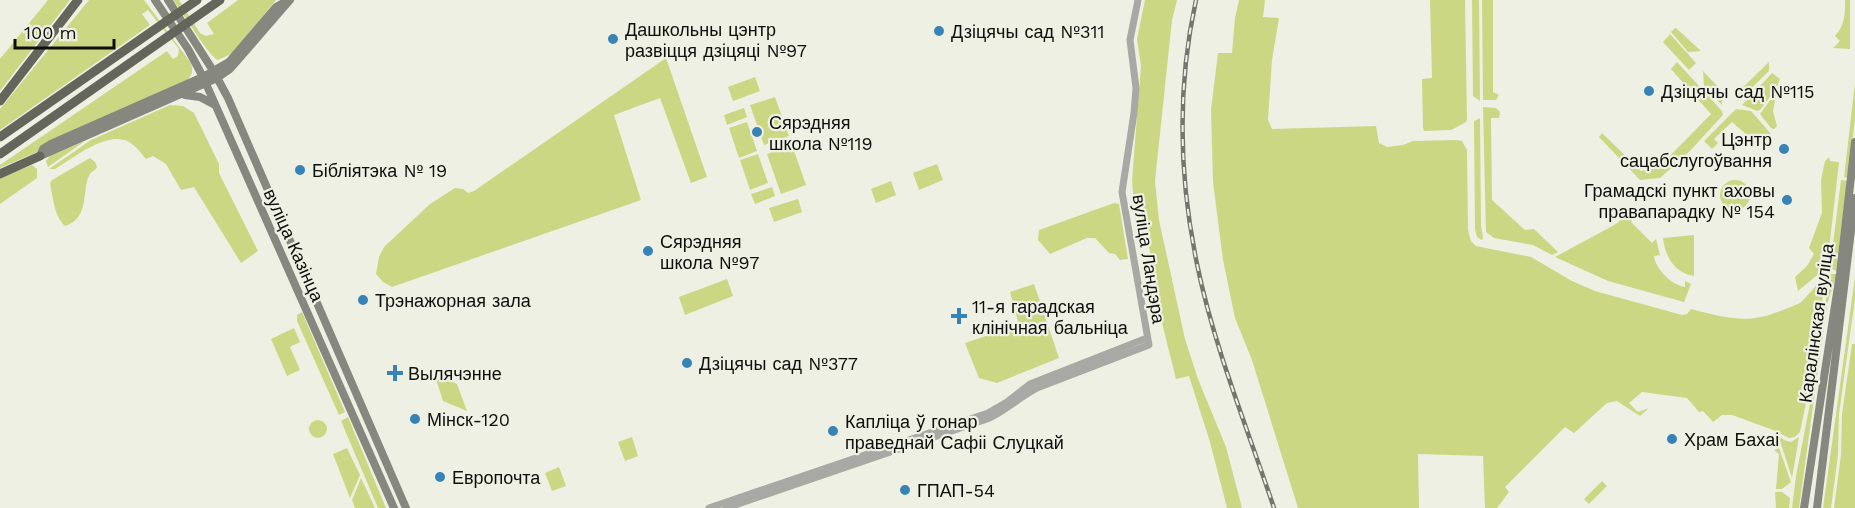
<svg xmlns="http://www.w3.org/2000/svg" width="1855" height="508" font-family="'Work Sans',sans-serif">
<rect width="100%" height="100%" fill="#eef0e3"/>
<path fill="#ccd783" d="M 48,0 L 70,0 L 0,91 L 0,59 Z
M 89,0 L 144,0 L 191,63 C 193,71 193,74 187,80 L 46,143 L 37,152 L 0,168 L 0,165 L 167,51 L 173,59 L 178,56 L 179,49 L 148,10 L 142,14 L 150,25 L 0,130 L 0,109 Z
M 173,0 L 179,0 L 200,33 L 206,36 L 214,34 L 207,23 L 238,0 L 276,0 L 231,54 L 218,60 C 209,57 182,11 173,0 Z
M 1145,0 L 1177,0 L 1172,20 L 1155,181 L 1159,220 L 1185,339 L 1198,379 L 1226,447 L 1242,508 L 1227,508 L 1210,442 L 1189,376 L 1176,379 L 1161,319 L 1150,251 L 1144,233 L 1138,225 L 1135,218 L 1132,180 L 1141,66 L 1137,39 Z
M 1239,0 L 1265,0 L 1263,17 L 1279,18 L 1272,60 L 1268,120 L 1272,129 L 1376,126 L 1379,143 L 1387,147 L 1403,145 L 1413,141 L 1455,140 L 1462,141 L 1467,150 L 1468,230 L 1471,241 L 1476,246 L 1531,257 L 1572,281 L 1595,291 L 1682,315 L 1687,314 L 1691,309 C 1741,322 1752,324 1800,303 C 1803,301 1821,280 1825,275 L 1817,350 L 1800,432 L 1795,437 L 1789,438 L 1773,430 L 1732,415 L 1722,415 L 1713,422 L 1703,411 L 1699,412 L 1687,398 L 1642,392 L 1629,403 L 1638,412 L 1649,408 L 1640,416 L 1617,401 L 1607,403 L 1574,433 L 1565,427 L 1505,487 L 1509,492 L 1497,508 L 1485,508 L 1483,456 L 1418,454 L 1419,508 L 1298,508 L 1252,360 L 1235,318 L 1223,260 L 1213,182 L 1211,109 L 1218,53 L 1232,53 L 1235,18 Z
M 1430,0 L 1465,0 L 1467,119 L 1466,122 L 1451,130 L 1424,131 L 1423,128 L 1422,79 L 1432,78 Z
M 1472,0 L 1479,0 L 1480,101 L 1473,96 Z
M 1482,0 L 1493,0 L 1493,92 L 1499,95 L 1496,100 L 1483,100 Z
M 1845,0 L 1850,0 L 1850,49 L 1833,48 L 1840,41 L 1835,36 C 1845,25 1845,14 1845,0 Z
M 1675,28 L 1676,28 L 1701,51 L 1688,52 L 1671,32 Z
M 1670,34 L 1696,63 L 1689,70 L 1663,42 Z
M 666,58 L 707,177 L 691,183 L 660,98 L 614,115 L 641,200 L 392,287 L 383,282 L 376,274 L 379,257 L 384,247 L 430,204 L 455,188 L 463,189 L 468,193 L 474,191 Z
M 1677,62 L 1722,111 L 1723,115 L 1689,152 L 1660,178 L 1640,180 L 1599,137 L 1602,133 L 1641,171 L 1658,168 L 1711,114 L 1671,69 Z
M 1769,62 L 1769,71 L 1738,101 L 1734,96 Z
M 1703,71 L 1722,91 L 1722,105 L 1704,87 Z
M 1772,73 L 1780,79 L 1776,89 L 1760,110 L 1757,111 L 1742,105 Z
M 755,77 L 760,91 L 733,101 L 728,87 Z
M 1855,83 L 1855,119 L 1848,178 L 1844,177 Z
M 1774,95 L 1776,96 L 1773,111 L 1777,126 L 1774,129 L 1771,128 L 1760,114 Z
M 775,97 L 789,136 L 764,145 L 750,105 Z
M 170,105 L 183,106 L 194,113 L 219,164 L 219,173 L 258,251 L 241,263 L 194,187 L 181,190 L 166,164 L 153,156 L 146,159 C 141,153 136,146 129,142 C 107,130 74,158 55,169 L 49,169 L 91,140 Z
M 1483,107 L 1496,108 L 1500,112 L 1499,118 L 1491,118 L 1492,200 L 1525,230 L 1534,229 L 1558,252 L 1552,255 L 1533,245 L 1494,238 L 1486,232 Z
M 744,108 L 747,117 L 727,125 L 724,115 Z
M 1736,109 L 1751,111 L 1771,134 L 1747,135 L 1732,122 L 1714,139 L 1718,143 L 1712,149 L 1704,141 Z
M 1480,118 L 1481,226 L 1483,237 L 1482,240 L 1477,237 L 1475,229 L 1474,121 Z
M 747,122 L 757,151 L 739,158 L 729,128 Z
M 85,141 L 48,167 L 46,161 L 50,156 Z
M 792,145 L 806,185 L 781,194 L 767,154 Z
M 758,154 L 768,183 L 750,190 L 740,160 Z
M 1829,157 L 1830,161 L 1839,162 L 1827,267 L 1798,291 L 1795,277 L 1807,266 L 1814,254 L 1809,248 L 1822,213 L 1821,180 L 1825,161 Z
M 90,158 L 95,162 L 97,167 C 96,170 92,171 90,174 C 81,188 91,218 65,226 C 54,216 53,197 50,183 L 52,180 Z
M 937,164 L 943,180 L 919,190 L 913,173 Z
M 32,165 L 37,169 L 37,178 L 0,204 L 0,178 Z
M1720 195a15 15 0 1 1 30 0a15 15 0 1 1-30 0Z
M 1841,180 L 1847,181 L 1836,271 L 1830,268 Z
M 891,181 L 896,195 L 876,203 L 871,189 Z
M 772,187 L 775,196 L 755,204 L 751,194 Z
M 798,199 L 802,212 L 774,222 L 769,208 Z
M 1114,203 L 1119,204 L 1128,259 L 1120,260 L 1115,254 L 1109,253 L 1095,238 L 1087,238 L 1050,254 L 1038,240 L 1039,230 Z
M 1630,212 L 1635,217 L 1631,222 L 1652,243 L 1656,239 L 1660,255 L 1654,256 C 1656,270 1672,285 1685,287 L 1685,281 L 1691,284 L 1684,302 L 1608,281 L 1555,257 L 1616,224 Z
M 1694,235 L 1694,276 C 1674,273 1665,256 1663,238 Z
M 1831,274 L 1836,274 L 1836,276 L 1827,305 L 1799,508 L 1792,508 L 1796,476 L 1818,362 L 1829,275 Z
M 1855,277 L 1855,299 L 1839,414 L 1838,455 L 1831,508 L 1823,508 Z
M 727,279 L 733,296 L 685,315 L 679,297 Z
M 1034,284 L 1059,358 L 997,383 L 979,378 L 965,343 L 1019,325 L 1010,292 Z
M 302,312 L 345,412 L 339,415 L 297,321 L 297,315 Z
M 294,328 L 300,342 L 290,347 L 300,370 L 287,376 L 271,339 Z
M 1852,344 L 1855,344 L 1855,508 L 1834,508 L 1841,455 L 1842,414 Z
M 434,373 L 457,384 L 467,411 L 443,401 Z
M 348,417 L 386,508 L 378,508 L 341,421 Z
M309 429a9 9 0 1 1 18 0a9 9 0 1 1-18 0Z
M 1778,435 L 1784,440 L 1791,442 L 1799,437 L 1792,478 Z
M 632,437 L 638,456 L 625,461 L 618,442 Z
M 347,448 L 360,475 L 350,498 L 333,454 Z
M 1779,448 L 1791,482 L 1782,489 L 1776,489 L 1779,454 L 1774,450 Z
M 559,467 L 566,486 L 552,491 L 545,473 Z
M 361,478 L 375,508 L 355,508 L 352,500 Z
M 1602,481 L 1607,486 L 1589,504 L 1584,499 Z
M 1775,492 L 1782,492 L 1790,498 L 1789,508 L 1776,508 Z"/>
<g fill="none" stroke-linecap="round" stroke-linejoin="round">
<path stroke="#a8a9a4" stroke-width="7" d="M 709,508 L 988,413 L 1007,402 L 1030,384 L 1147,338
M 726,508 L 987,419 C 1006,411 1019,397 1037,388 L 1149,345 L 1122,192 L 1134,113 L 1136,88 L 1130,40 L 1138,0"/>
<path stroke="#86887f" stroke-width="8" d="M 155,0 L 188,49 L 203,77 L 394,508
M 168,0 L 214,72 L 228,98 L 406,508
M 185,95 L 200,97 L 215,105
M 40,156 L 217,78 L 230,69 L 290,0
M 40,156 L 43,149 L 51,144 L 203,77 L 229,62 L 276,7 L 287,1
M 1804,508 L 1840,273 L 1855,142
M 1817,508 L 1855,198"/>
<path stroke="#64665b" stroke-width="9" d="M 0,101 L 78,0
M 0,137 L 197,0
M 0,154 L 220,0
M 0,174 L 40,156"/>
<defs>
<path id="rail" d="M 1196,0 C 1177,87 1179,177 1197,264 C 1214,347 1247,427 1274,508"/>
</defs>
<use href="#rail" stroke="#74756d" stroke-width="4.5"/>
<use href="#rail" stroke="#eef0e3" stroke-width="2" stroke-dasharray="7" stroke-linecap="butt"/>
</g>
<g fill="#3883b6" stroke="#eef0e3" stroke-width="2">
<circle cx="939" cy="31" r="6"/>
<circle cx="613" cy="39" r="6"/>
<circle cx="1649" cy="91" r="6"/>
<circle cx="757" cy="132" r="6"/>
<circle cx="1784" cy="149" r="6"/>
<circle cx="300" cy="170" r="6"/>
<circle cx="1787" cy="200" r="6"/>
<circle cx="648" cy="251" r="6"/>
<circle cx="363" cy="300" r="6"/>
<path d="M956 307h6v6h6v6h-6v6h-6v-6h-6v-6h6z"/>
<circle cx="687" cy="363" r="6"/>
<path d="M392 364h6v6h6v6h-6v6h-6v-6h-6v-6h6z"/>
<circle cx="415" cy="419" r="6"/>
<circle cx="833" cy="431" r="6"/>
<circle cx="1672" cy="439" r="6"/>
<circle cx="440" cy="477" r="6"/>
<circle cx="905" cy="490" r="6"/>
</g>
<g text-anchor="middle" dominant-baseline="central" stroke-width="4.5" stroke-linejoin="round" paint-order="stroke">
<g font-size="18" fill="#0e0f0a" stroke="#eef0e3" text-anchor="start">
<text x="625" y="29">Дашкольны цэнтр<tspan x="625" dy="21">развіцця дзіцяці №97</tspan></text>
<text x="951" y="31">Дзіцячы сад №311</text>
<text x="1661" y="91">Дзіцячы сад №115</text>
<text x="769" y="122">Сярэдняя<tspan x="769" dy="21">школа №119</tspan></text>
<text x="1772" y="139" text-anchor="end">Цэнтр<tspan x="1772" dy="21">сацабслугоўвання</tspan></text>
<text x="312" y="170">Бібліятэка № 19</text>
<text x="1775" y="190" text-anchor="end">Грамадскі пункт аховы<tspan x="1775" dy="21">правапарадку № 154</tspan></text>
<text x="660" y="241">Сярэдняя<tspan x="660" dy="21">школа №97</tspan></text>
<text x="375" y="300">Трэнажорная зала</text>
<text x="972" y="306">11-я гарадская<tspan x="972" dy="21">клінічная бальніца</tspan></text>
<text x="699" y="363">Дзіцячы сад №377</text>
<text x="408" y="373">Вылячэнне</text>
<text x="427" y="419">Мінск-120</text>
<text x="845" y="421">Капліца ў гонар<tspan x="845" dy="21">праведнай Сафіі Слуцкай</tspan></text>
<text x="1684" y="439">Храм Бахаі</text>
<text x="452" y="477">Европочта</text>
<text x="917" y="490">ГПАП-54</text>
</g>
<g font-size="18" fill="#0e0f0a" stroke="#eef0e3">
<text transform="translate(294 245) rotate(66)">вуліца Казінца</text>
<text transform="translate(1149 259) rotate(81)">вуліца Ландэра</text>
<text transform="translate(1816 323) rotate(-82)">Каралінская вуліца</text>
</g>
</g>
<path d="M15 39v9h99v-9" fill="none" stroke="#0e0f0a" stroke-width="3"/>
<text x="24" y="39" font-size="18" fill="#0e0f0a" stroke="#eef0e3" stroke-width="4.5" paint-order="stroke">100 m</text>
</svg>
